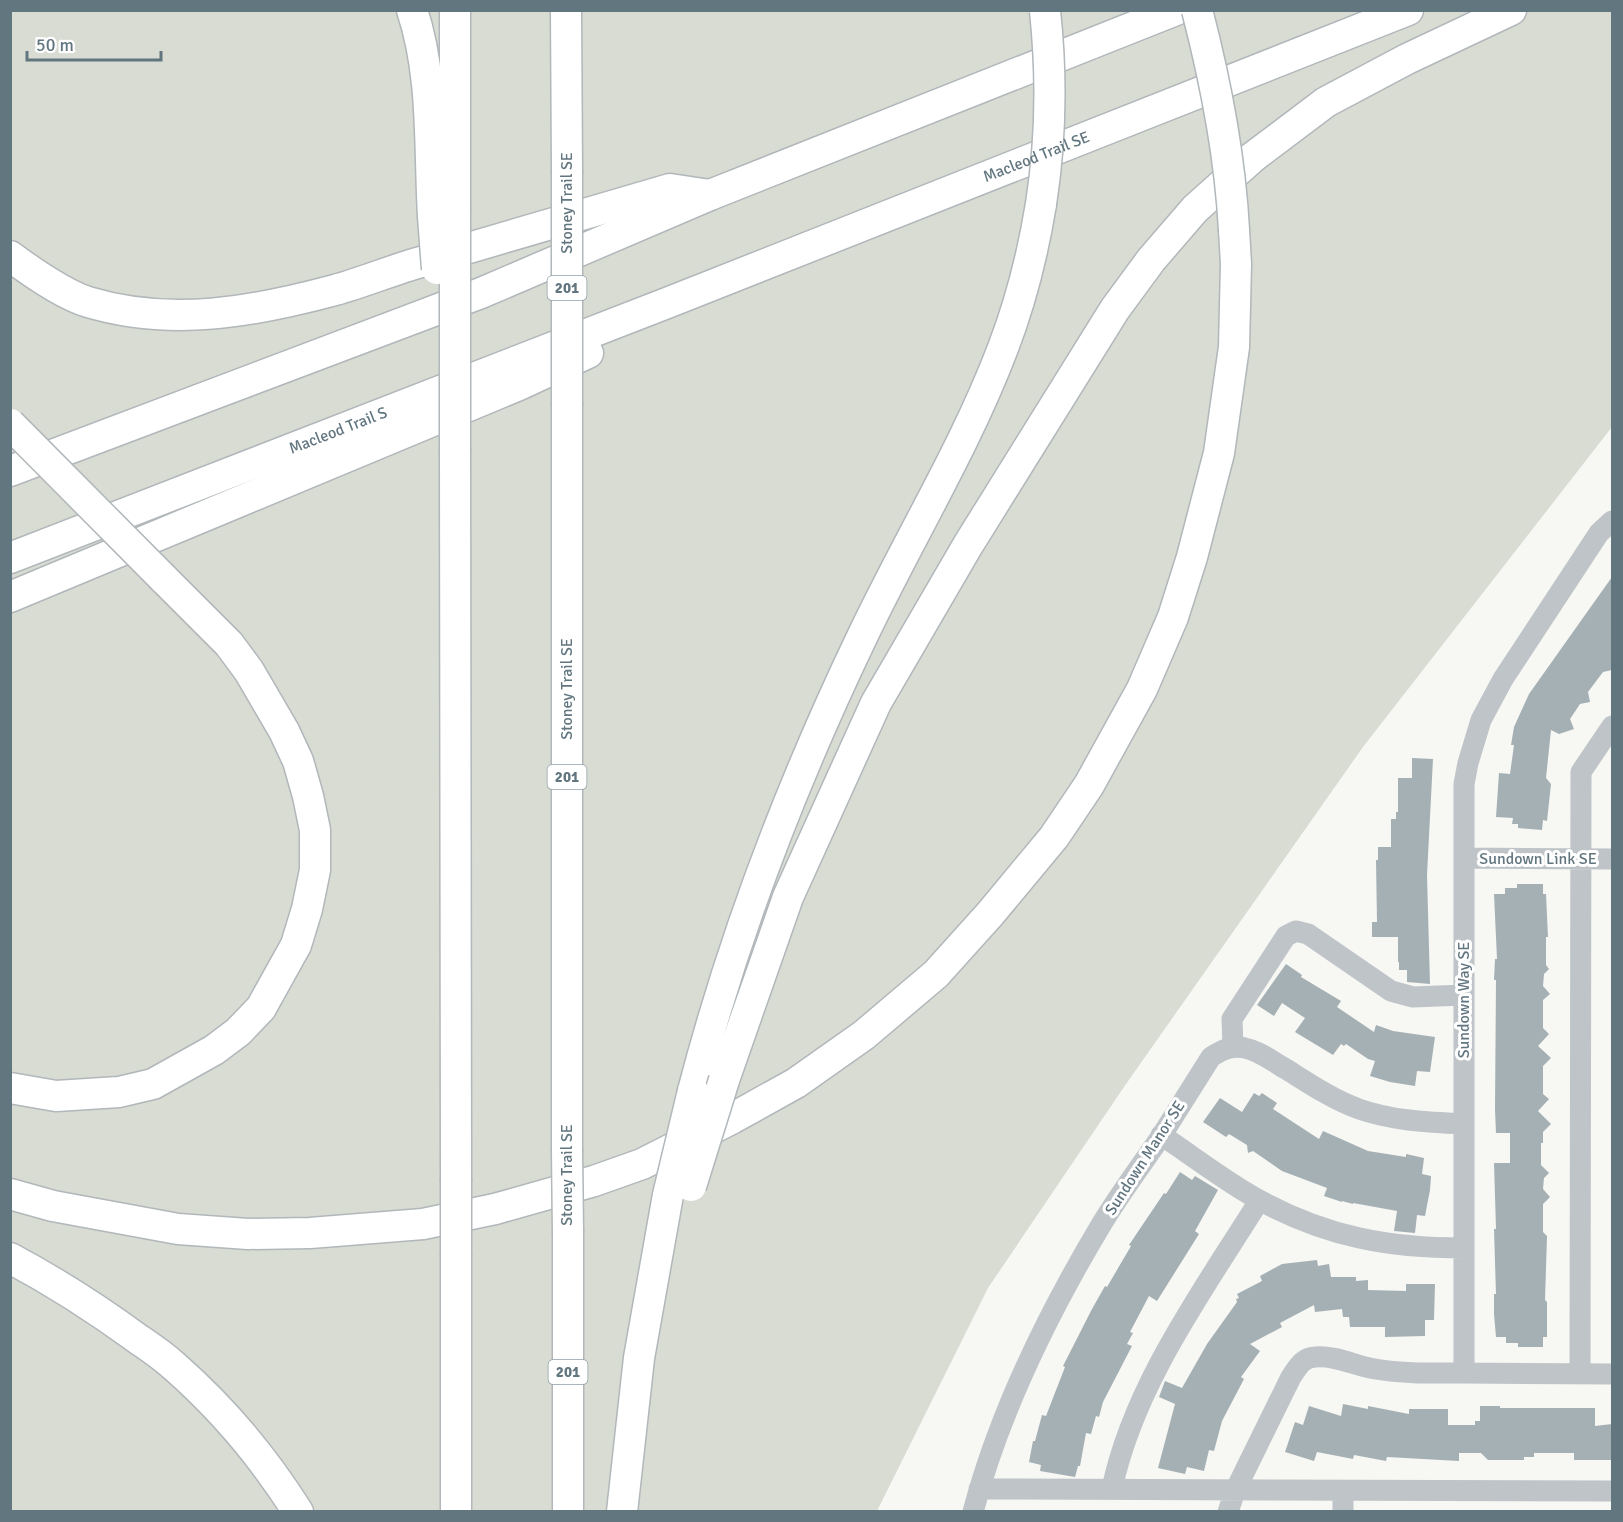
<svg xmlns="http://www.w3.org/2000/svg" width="1623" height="1522" font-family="Signika,sans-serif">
<rect width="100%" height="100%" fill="#f7f7f4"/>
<path fill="#d8dcd3" d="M 10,11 L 1612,11 L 1612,427 L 1363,747 L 1126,1084 L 988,1288 L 877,1511 L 11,1511 Z"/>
<path fill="#a5b0b4" d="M 1612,577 L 1612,670 L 1603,672 L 1588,692 L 1590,702 L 1580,704 L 1570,719 L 1574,729 L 1559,734 L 1551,730 L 1546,778 L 1551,784 L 1547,821 L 1543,820 L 1542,830 L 1518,828 L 1518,824 L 1512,824 L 1513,818 L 1496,817 L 1499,773 L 1510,774 L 1514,745 L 1511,745 L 1514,727 L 1529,694 Z
M 1412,758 L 1433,759 L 1427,875 L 1430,984 L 1407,982 L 1407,970 L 1399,970 L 1399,962 L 1398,962 L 1398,937 L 1372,937 L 1372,922 L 1377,922 L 1376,860 L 1378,860 L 1378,847 L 1391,847 L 1391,819 L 1396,819 L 1396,812 L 1398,812 L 1398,778 L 1412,778 Z
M 1517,884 L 1543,884 L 1543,894 L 1546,894 L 1548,937 L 1546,937 L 1546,965 L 1549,969 L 1544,974 L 1543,986 L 1550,994 L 1543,1000 L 1543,1028 L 1549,1034 L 1538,1046 L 1551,1058 L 1543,1066 L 1543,1094 L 1549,1099 L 1538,1111 L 1551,1124 L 1543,1132 L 1543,1143 L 1541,1143 L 1541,1165 L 1549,1173 L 1544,1178 L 1543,1189 L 1550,1197 L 1543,1204 L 1543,1232 L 1547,1236 L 1545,1300 L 1547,1302 L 1547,1337 L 1543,1337 L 1543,1347 L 1518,1347 L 1518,1343 L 1506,1343 L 1506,1337 L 1496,1337 L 1494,1314 L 1494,1294 L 1496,1294 L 1494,1229 L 1496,1229 L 1494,1163 L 1510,1163 L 1510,1133 L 1496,1133 L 1495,1110 L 1496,980 L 1494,980 L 1495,959 L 1497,959 L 1494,894 L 1505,894 L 1505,888 L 1517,888 Z
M 1286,964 L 1302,975 L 1301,977 L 1341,1001 L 1337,1007 L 1374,1032 L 1376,1025 L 1393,1031 L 1435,1037 L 1430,1072 L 1417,1071 L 1415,1086 L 1390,1082 L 1370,1076 L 1375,1061 L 1368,1059 L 1346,1044 L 1344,1046 L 1341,1044 L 1333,1055 L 1295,1032 L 1305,1018 L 1282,1003 L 1274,1016 L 1257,1005 Z
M 1254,1093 L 1259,1096 L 1262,1093 L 1277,1103 L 1273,1109 L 1319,1139 L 1323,1131 L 1368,1151 L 1406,1157 L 1406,1154 L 1424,1158 L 1422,1174 L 1431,1176 L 1430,1190 L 1425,1216 L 1417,1215 L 1415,1233 L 1394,1231 L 1397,1211 L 1353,1203 L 1353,1204 L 1342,1201 L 1342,1202 L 1324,1196 L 1327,1188 L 1282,1171 L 1253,1151 L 1248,1153 L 1247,1145 L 1229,1134 L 1226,1137 L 1203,1122 L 1220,1098 L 1242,1112 Z
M 1180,1172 L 1192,1180 L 1195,1176 L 1218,1190 L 1195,1231 L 1199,1234 L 1157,1301 L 1149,1296 L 1130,1332 L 1133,1333 L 1127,1344 L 1132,1346 L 1103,1402 L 1099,1417 L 1096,1416 L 1091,1434 L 1086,1433 L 1080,1466 L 1078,1466 L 1075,1477 L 1040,1471 L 1041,1465 L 1029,1462 L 1033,1441 L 1035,1441 L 1042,1415 L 1046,1416 L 1065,1367 L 1063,1366 L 1092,1309 L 1105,1286 L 1107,1287 L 1131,1246 L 1129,1245 L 1164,1193 L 1166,1194 Z
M 1317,1260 L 1318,1266 L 1329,1264 L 1331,1277 L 1356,1277 L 1356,1281 L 1368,1280 L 1368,1290 L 1406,1291 L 1406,1284 L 1435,1284 L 1434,1320 L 1425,1320 L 1425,1336 L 1385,1337 L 1385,1327 L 1350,1327 L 1349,1317 L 1343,1317 L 1342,1309 L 1315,1312 L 1314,1305 L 1280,1323 L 1282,1327 L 1250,1344 L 1260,1351 L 1241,1377 L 1244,1379 L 1222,1421 L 1214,1451 L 1209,1450 L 1204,1471 L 1187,1467 L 1185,1474 L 1158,1468 L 1175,1404 L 1159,1397 L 1165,1381 L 1182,1388 L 1207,1344 L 1237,1302 L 1236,1299 L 1239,1298 L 1237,1294 L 1262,1281 L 1260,1276 L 1282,1264 Z
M 1343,1404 L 1368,1409 L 1368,1406 L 1409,1414 L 1409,1409 L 1448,1409 L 1448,1425 L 1475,1425 L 1475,1421 L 1480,1421 L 1480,1406 L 1500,1406 L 1500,1408 L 1595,1408 L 1595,1426 L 1612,1424 L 1612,1460 L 1574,1460 L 1574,1453 L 1534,1453 L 1534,1457 L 1524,1457 L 1524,1460 L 1488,1460 L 1481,1453 L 1459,1453 L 1459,1461 L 1387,1457 L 1386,1461 L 1354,1455 L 1353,1459 L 1317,1452 L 1314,1461 L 1285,1452 L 1295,1422 L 1303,1425 L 1309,1406 L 1341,1416 Z"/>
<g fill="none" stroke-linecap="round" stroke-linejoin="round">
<defs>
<g id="highway">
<path d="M 412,10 C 434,76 429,148 433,216"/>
<path d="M 455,10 L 455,207"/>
<path d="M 566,10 L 567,171"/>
<path d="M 10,256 C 30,271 65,295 88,302 C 171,327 253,312 335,290 C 364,282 392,270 421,262 C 504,237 587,213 670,189 L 710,195"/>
<path d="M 567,405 L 567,1150"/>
<path d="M 455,452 L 456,1179"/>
<path d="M 10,471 L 481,293 L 710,195 L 1176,10"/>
<path id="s1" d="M 10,558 L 667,303 L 1408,10"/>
<path d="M 10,597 L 519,385 L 588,353"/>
<path d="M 724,1080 L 788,897 L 876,703 L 968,545 L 1115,309 L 1151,260 L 1195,209 L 1253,157 L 1326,102 L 1407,59 L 1511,10"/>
<path d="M 10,1088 L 56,1096 L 119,1092 L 153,1084 L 214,1050 L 238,1032 L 261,1008 L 296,945 L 307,909 L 315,870 L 315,830 L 308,796 L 298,761 L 284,731 L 249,671 L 229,644 L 163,578"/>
<path d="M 693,1091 C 734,934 792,783 862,637 C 908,540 965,448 1003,348 C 1021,301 1033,253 1041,204"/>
<path d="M 10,1194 L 53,1206 L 178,1229 L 248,1234 L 310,1233 L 423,1224 L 495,1209 L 594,1181 L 642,1164 L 733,1118 L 796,1083 L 864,1035 L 936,974 L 990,914 L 1054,837 L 1089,785 L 1142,689 L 1173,617 L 1192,557 L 1219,453 L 1234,347 L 1236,264 L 1234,230"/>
<path d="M 568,1233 L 568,1512"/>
<path d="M 456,1257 L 456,1512"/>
<path d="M 10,1258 C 55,1282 97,1309 138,1339 C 150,1347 163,1356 174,1366 C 222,1408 264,1458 298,1512"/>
<path d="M 622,1512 L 639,1358 L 668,1195"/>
</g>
</defs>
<use href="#highway" stroke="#b1b7ba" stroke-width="33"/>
<path stroke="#bec4c7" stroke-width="21" d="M 1612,521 L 1599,533 L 1503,679 L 1481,720 L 1468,763 L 1464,784 L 1464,1373 L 1612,1374
M 1464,858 L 1612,859
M 1233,1047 L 1232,1019 L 1286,936 L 1296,931 L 1308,934 L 1391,991 L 1413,997 L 1464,995
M 1161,1135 C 1193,1156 1227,1183 1261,1201 C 1328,1237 1389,1248 1464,1248
M 1580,1373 L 1581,772 L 1612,726
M 979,1489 L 1612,1491
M 1112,1489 C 1133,1386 1204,1289 1259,1201
M 973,1512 C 999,1413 1049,1312 1101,1225 C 1119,1195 1140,1167 1160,1138 C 1177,1111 1194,1084 1211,1057 C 1222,1050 1232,1045 1245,1048 C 1260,1051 1273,1062 1286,1069 C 1310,1084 1332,1099 1359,1109 C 1393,1121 1428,1122 1464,1124
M 1228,1512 L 1235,1491 L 1291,1377 C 1298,1367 1302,1358 1315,1357 C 1335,1355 1356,1366 1375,1369 C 1404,1374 1435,1373 1464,1373
M 1343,1512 L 1343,1491"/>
<use href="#highway" stroke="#fff" stroke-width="30"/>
<defs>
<path id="highway-bridge" d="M 1197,10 C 1216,83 1230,155 1234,230
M 567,171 L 567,405
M 1041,204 C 1051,140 1052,76 1045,11
M 455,207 L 455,452
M 433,216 L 437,269
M 10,424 L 163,578
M 567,1150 L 568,1233
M 456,1179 L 456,1257
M 691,1186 L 724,1080
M 668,1195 L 693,1091"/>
</defs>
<use href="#highway-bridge" stroke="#b1b7ba" stroke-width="33" stroke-linecap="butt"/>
<use href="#highway-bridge" stroke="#fff" stroke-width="30"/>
</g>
<g text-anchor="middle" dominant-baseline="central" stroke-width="6" stroke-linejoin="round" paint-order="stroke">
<g fill="#fff" stroke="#919fa6" stroke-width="1.5">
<rect x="547.5" y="276" width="39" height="24" rx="4.5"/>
<rect x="547.5" y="765" width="39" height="24" rx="4.5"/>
<rect x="548.5" y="1360" width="39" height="24" rx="4.5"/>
</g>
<g font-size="15" font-weight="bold" fill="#627680">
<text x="567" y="288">201</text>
<text x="567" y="777">201</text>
<text x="568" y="1372">201</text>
</g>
<g font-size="16" fill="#627680" stroke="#fff">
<text stroke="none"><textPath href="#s1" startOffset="1102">Macleod Trail SE</textPath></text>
<text transform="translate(567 203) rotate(-90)">Stoney Trail SE</text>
<text stroke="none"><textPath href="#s1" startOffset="352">Macleod Trail S</textPath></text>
<text transform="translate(567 689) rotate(-90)">Stoney Trail SE</text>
<text x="1538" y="859">Sundown Link SE</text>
<text transform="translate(1464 1000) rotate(-90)">Sundown Way SE</text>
<text transform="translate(1145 1158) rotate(-57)">Sundown Manor SE</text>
<text transform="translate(567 1175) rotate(-90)">Stoney Trail SE</text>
</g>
</g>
<rect width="1623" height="1522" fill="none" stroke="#627680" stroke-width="24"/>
<path d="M27 51v9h134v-9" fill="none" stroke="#627680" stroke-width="3"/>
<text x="36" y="51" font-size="18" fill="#627680" stroke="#ffffff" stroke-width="4.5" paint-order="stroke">50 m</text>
</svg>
